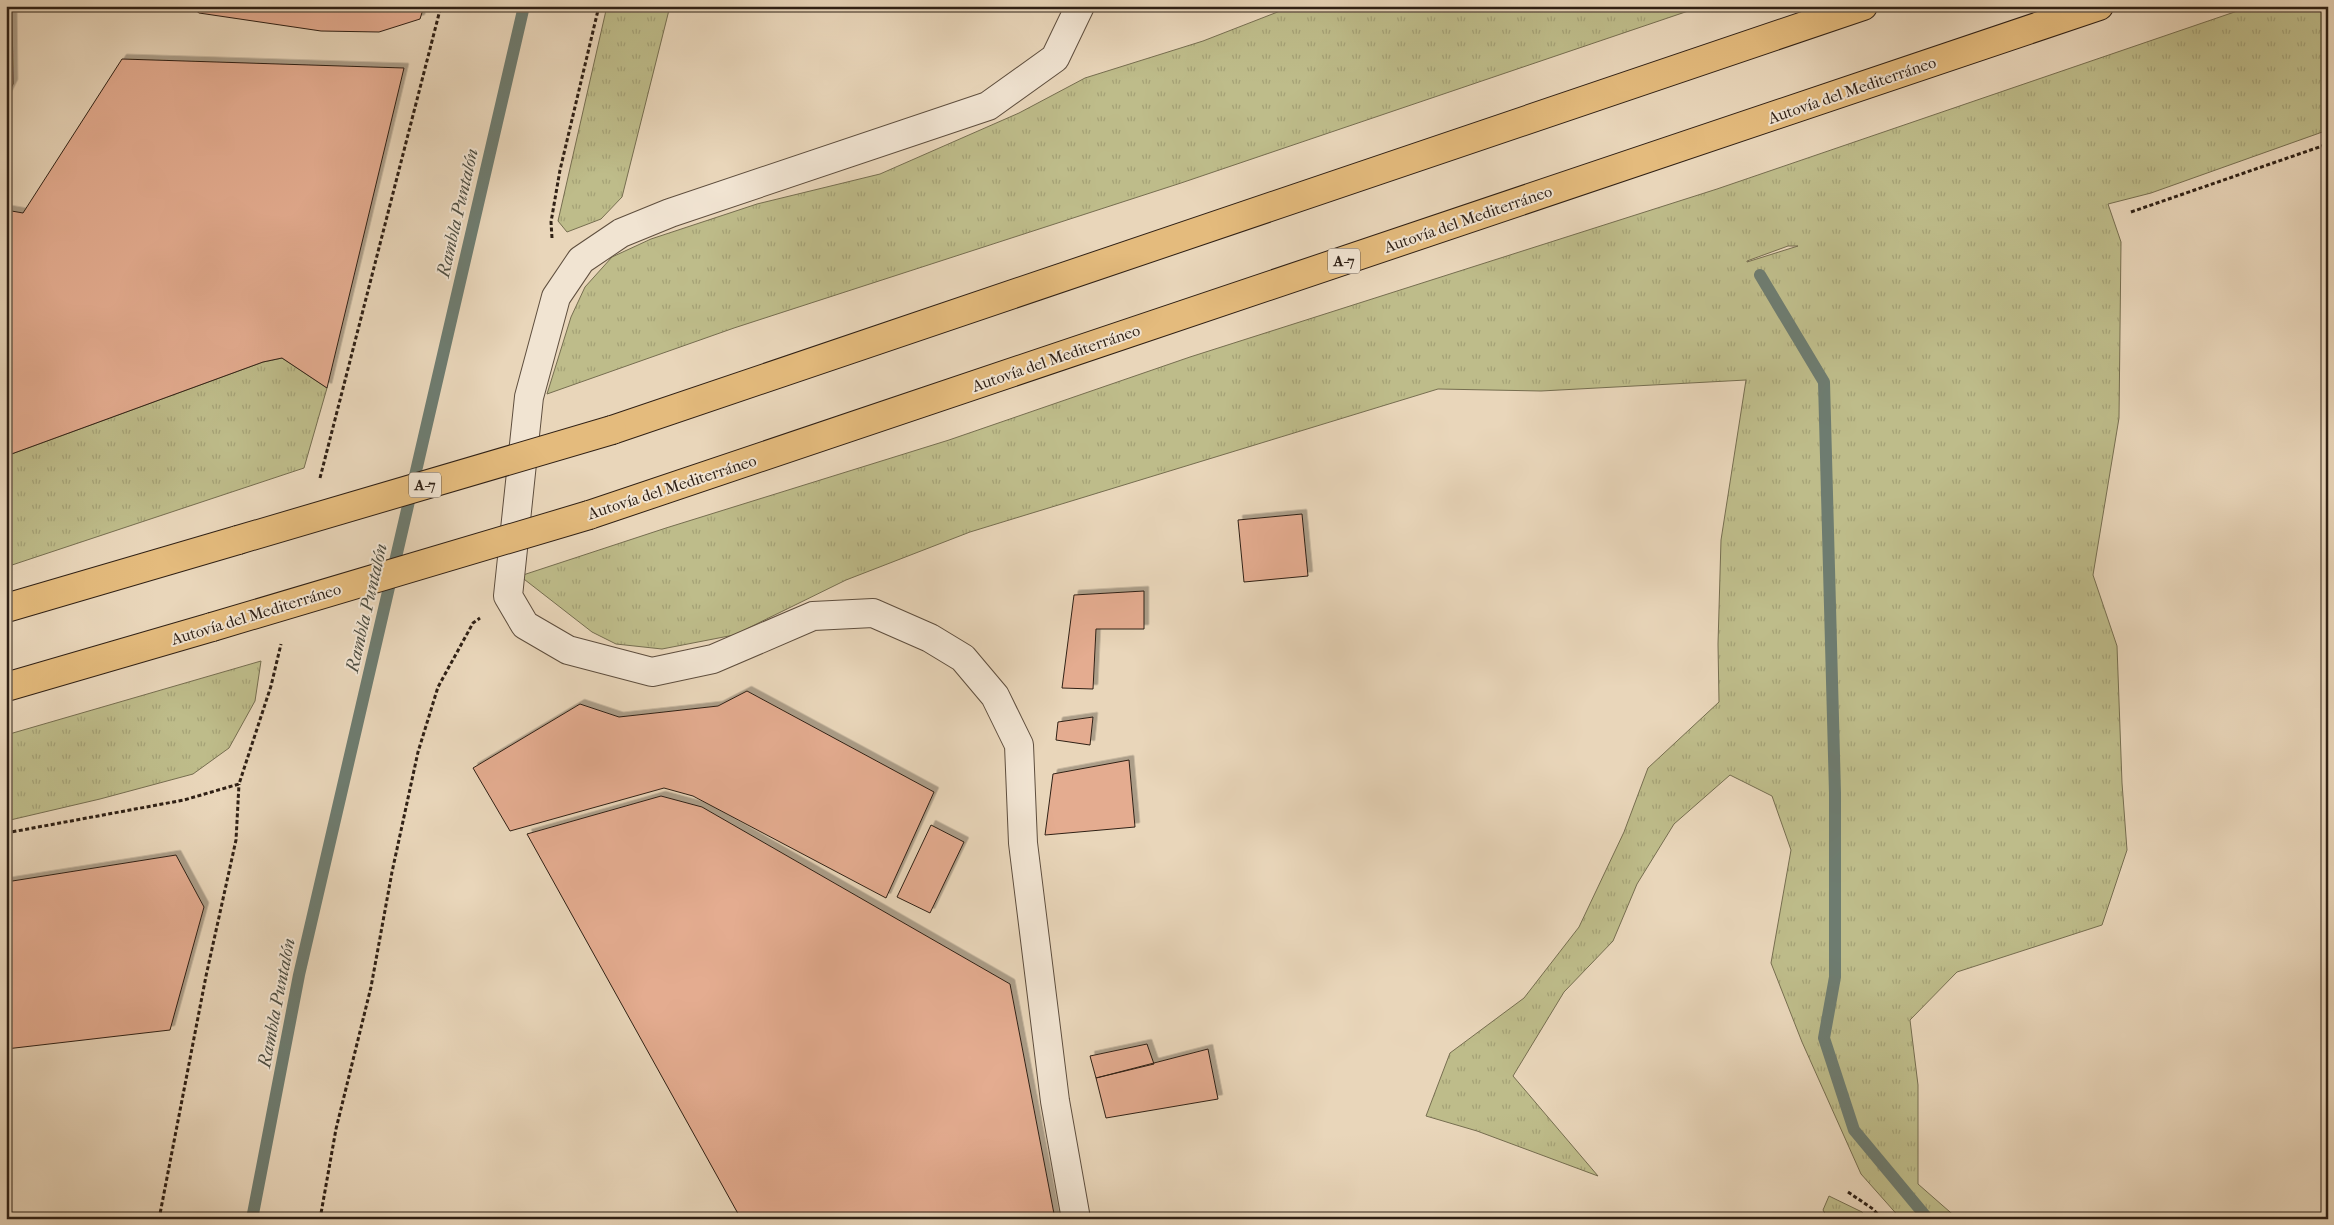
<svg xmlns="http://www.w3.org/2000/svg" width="2334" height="1225" font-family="'IM FELL French Canon',serif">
<defs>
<pattern id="grass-tufts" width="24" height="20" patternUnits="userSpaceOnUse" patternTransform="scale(1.25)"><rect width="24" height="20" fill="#bebc8a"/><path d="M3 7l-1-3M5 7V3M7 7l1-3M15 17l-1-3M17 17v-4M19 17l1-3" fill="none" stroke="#a4a176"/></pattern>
<filter id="shadow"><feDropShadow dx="4.5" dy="-4.5" stdDeviation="0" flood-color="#0004"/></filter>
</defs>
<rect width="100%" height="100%" fill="#e9d6ba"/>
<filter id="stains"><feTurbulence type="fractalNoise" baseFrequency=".004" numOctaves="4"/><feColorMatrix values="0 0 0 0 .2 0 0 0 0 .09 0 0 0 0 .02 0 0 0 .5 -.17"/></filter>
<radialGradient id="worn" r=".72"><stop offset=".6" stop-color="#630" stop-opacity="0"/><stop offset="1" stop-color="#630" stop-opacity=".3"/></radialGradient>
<path fill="url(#grass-tufts)" stroke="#766e50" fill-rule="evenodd" d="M 607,6 L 670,6 L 622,197 L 601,219 L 567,232 L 558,221 Z
M 1293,6 L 1703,6 L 1181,183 L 734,328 L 547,394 L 571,317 L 585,287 L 612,257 L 651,239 L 757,204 L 880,174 L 1019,113 L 1085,78 L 1203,41 Z
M 2252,6 L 2328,6 L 2328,130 L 2151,193 L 2108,204 L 2121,242 L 2119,418 L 2093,575 L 2117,646 L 2122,783 L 2127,850 L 2102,925 L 1957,972 L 1910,1020 L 1918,1085 L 1918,1184 L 1958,1219 L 1901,1219 L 1861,1174 L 1802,1042 L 1771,963 L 1791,850 L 1772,796 L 1730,775 L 1674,824 L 1637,884 L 1613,941 L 1564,992 L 1513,1076 L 1598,1176 L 1477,1131 L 1426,1116 L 1450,1053 L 1524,998 L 1579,927 L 1624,832 L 1648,768 L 1719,702 L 1718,644 L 1721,540 L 1746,380 L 1541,391 L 1438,389 L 970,532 L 846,580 L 734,635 L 662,649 L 616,644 L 592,632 L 520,576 L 666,528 L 949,440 L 1190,357 L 1717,189 ZM 1788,246 L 1798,246 L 1747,262 L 1747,261 Z
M 282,358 L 327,388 L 304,468 L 6,567 L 6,456 L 263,362 Z
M 261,661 L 255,701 L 229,748 L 193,774 L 100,799 L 6,821 L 6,735 Z
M 1829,1196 L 1862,1212 L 1868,1219 L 1828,1219 L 1823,1210 Z"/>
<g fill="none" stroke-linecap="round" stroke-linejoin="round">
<path stroke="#6e7c70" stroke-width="12" d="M 1760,275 L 1824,382 L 1835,793 L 1835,977 L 1824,1038 L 1854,1130 L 1928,1219
M 252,1219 L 299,975 L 524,6"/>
</g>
<path fill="#e4ac90" stroke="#2f2015" filter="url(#shadow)" d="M 6,6 L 12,6 L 13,84 L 6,98 Z
M 190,6 L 424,6 L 420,19 L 379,32 L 321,31 L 199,13 Z
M 122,59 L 404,68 L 327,388 L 282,358 L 263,362 L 6,456 L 6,210 L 23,213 Z
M 1302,514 L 1308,576 L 1244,582 L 1238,520 Z
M 1144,591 L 1144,629 L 1096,629 L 1093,689 L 1062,688 L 1074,595 Z
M 747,691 L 934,792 L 886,898 L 693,796 L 664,788 L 510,831 L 473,768 L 580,704 L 619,717 L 718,706 Z
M 1093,717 L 1090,745 L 1056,740 L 1058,722 Z
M 1129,760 L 1135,827 L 1045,835 L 1053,774 Z
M 661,796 L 702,807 L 1010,984 L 1055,1219 L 741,1219 L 527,834 Z
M 931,825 L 964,842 L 930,913 L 897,897 Z
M 176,855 L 204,907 L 170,1030 L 6,1049 L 6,882 Z
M 1147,1044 L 1154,1064 L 1096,1078 L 1090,1056 Z
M 1208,1049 L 1218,1099 L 1106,1118 L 1096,1078 Z"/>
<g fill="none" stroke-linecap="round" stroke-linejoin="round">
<defs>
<path id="street" d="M 1076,1219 L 1055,1101 L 1023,843 L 1019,745 L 995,696 L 963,658 L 930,638 L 873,613 L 813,616 L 713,659 L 652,672 L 568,650 L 525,625 L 508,596 L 529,397 L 556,297 L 581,260 L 621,233 L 670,213 L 988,106 L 1055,58 L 1080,6"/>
<path id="highway" d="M 612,430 L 1863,6
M 589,515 L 2099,6
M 6,608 L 238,540
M 6,687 L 212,627"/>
</defs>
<use href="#street" stroke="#5e4e3e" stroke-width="30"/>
<use href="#highway" stroke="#2f2015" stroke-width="30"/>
<path stroke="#2f2015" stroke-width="3" stroke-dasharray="4 2.5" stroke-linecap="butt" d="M 2131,212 L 2328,144
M 552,238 L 551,222 L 560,170 L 599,6
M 320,478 L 441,6
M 6,833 L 184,800 L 239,784 L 271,686 L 281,644
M 1848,1192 L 1873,1209 L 1882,1219
M 159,1219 L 206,976 L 236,840 L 239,784
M 320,1219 L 336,1129 L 371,987 L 392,872 L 418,752 L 438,687 L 473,623 L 480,618"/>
<use href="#street" stroke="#f1e4d2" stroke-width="28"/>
<use href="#highway" stroke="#e4bb7d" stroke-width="28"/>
<defs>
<path id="highway-bridge" d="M 238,540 L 612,430
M 212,627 L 589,515"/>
</defs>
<use href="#highway-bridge" stroke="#2f2015" stroke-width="30" stroke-linecap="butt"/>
<use href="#highway-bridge" stroke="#e4bb7d" stroke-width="28"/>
</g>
<g text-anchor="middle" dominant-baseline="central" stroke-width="4" stroke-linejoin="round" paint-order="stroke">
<g fill="#f1e4d2" stroke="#695b4e" stroke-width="1">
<rect x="1328" y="248.5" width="32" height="25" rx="4"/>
<rect x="409" y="472.5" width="32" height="25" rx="4"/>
</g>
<g font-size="15" font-weight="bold" fill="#2f2015">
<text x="1344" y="261">A-7</text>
<text x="425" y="485">A-7</text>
</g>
<g font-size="16" fill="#2f2015" stroke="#f1e4d2">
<text transform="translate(1852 90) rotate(-19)">Autovía del Mediterráneo</text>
<text transform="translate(1468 219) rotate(-19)">Autovía del Mediterráneo</text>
<text transform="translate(1056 358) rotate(-19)">Autovía del Mediterráneo</text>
<text transform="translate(672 487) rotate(-18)">Autovía del Mediterráneo</text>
<text transform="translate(256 614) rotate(-17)">Autovía del Mediterráneo</text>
</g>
<g font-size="18" font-style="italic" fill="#4e4e42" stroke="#f1e4d2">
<text transform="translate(458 213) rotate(-77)">Rambla Puntalón</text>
<text transform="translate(367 608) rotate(-77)">Rambla Puntalón</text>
<text transform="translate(277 1003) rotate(-79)">Rambla Puntalón</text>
</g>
</g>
<rect width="2334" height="1225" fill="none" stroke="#e9d6ba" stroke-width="25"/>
<rect x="8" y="8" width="2319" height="1210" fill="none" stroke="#2f2015" stroke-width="2.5"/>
<rect x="12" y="12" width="2309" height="1200" fill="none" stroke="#2f2015"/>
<rect width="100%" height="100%" filter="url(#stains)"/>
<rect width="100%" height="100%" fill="url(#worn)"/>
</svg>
